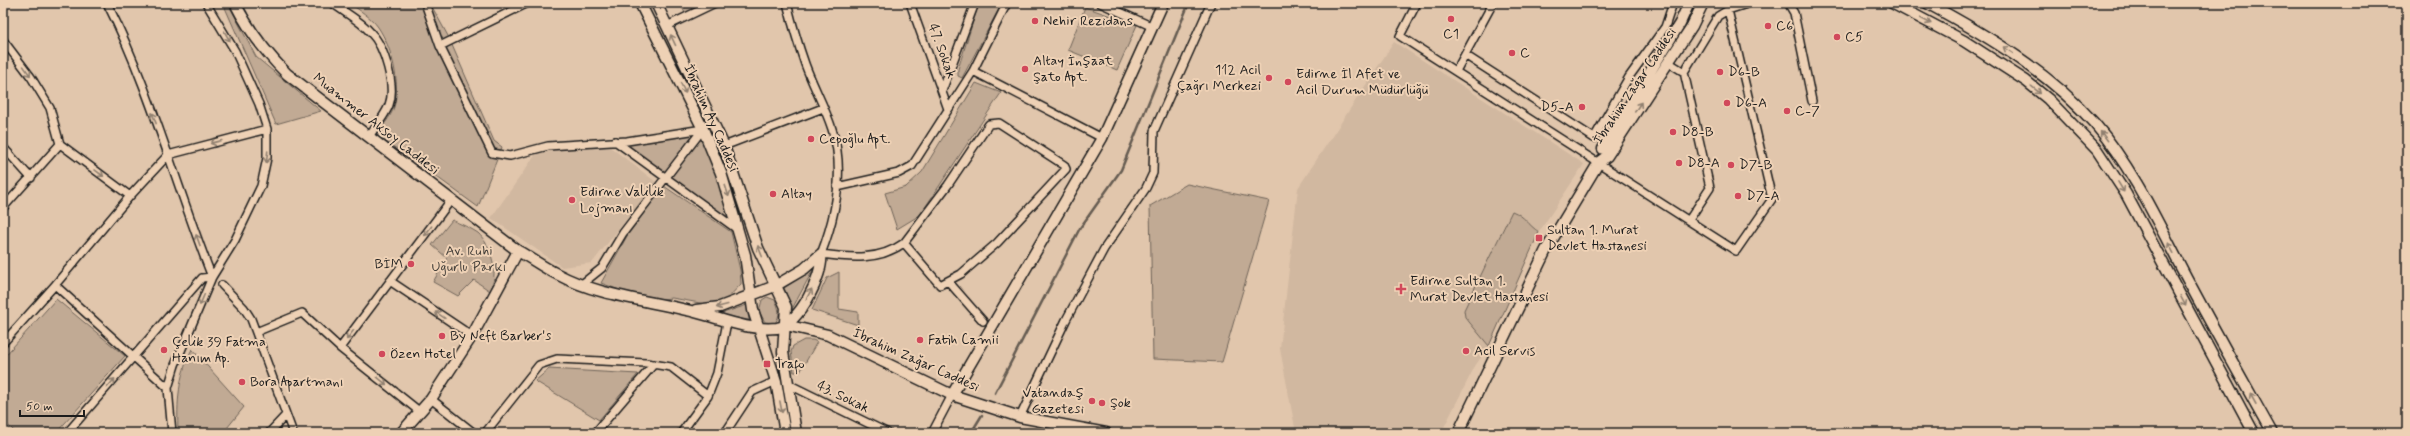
<svg xmlns="http://www.w3.org/2000/svg" width="2410" height="436" font-family="Mynerve,sans-serif">
<rect width="100%" height="100%" fill="#e1c6ac"/>
<filter id="ink" filterUnits="userSpaceOnUse"><feTurbulence type="fractalNoise" baseFrequency=".025" numOctaves="2"/><feDisplacementMap in="SourceGraphic" scale="8" xChannelSelector="R" yChannelSelector="G"/><feConvolveMatrix kernelMatrix="1 2 1 2 8 2 1 2 1" color-interpolation-filters="sRGB"/></filter>
<g filter="url(#ink)">
<path fill="#d1b8a0" d="M 1394,42 L 1584,164 L 1539,232 L 1489,346 L 1475,366 L 1441,433 L 1296,433 L 1280,349 L 1298,188 Z
M 610,147 L 656,182 L 592,263 L 562,267 L 491,218 L 538,151 Z"/>
<path fill="#c1aa94" stroke="#6e6358" d="M 223,3 L 228,3 L 256,57 L 321,111 L 276,124 Z
M 349,3 L 430,3 L 448,36 L 494,141 L 502,147 L 478,207 L 404,153 L 375,136 C 381,128 391,117 394,107 C 401,82 392,48 378,27 C 371,17 359,10 349,3 Z
M 680,3 L 710,3 L 686,15 Z
M 979,3 L 1002,3 L 962,78 L 958,76 L 958,69 Z
M 1085,7 L 1137,25 L 1117,70 L 1068,50 Z
M 976,83 L 1001,93 L 920,215 L 897,229 L 885,193 L 906,187 L 922,172 Z
M 703,129 L 739,231 L 615,141 Z
M 1187,184 L 1269,201 L 1222,362 L 1153,359 L 1150,206 Z
M 664,186 L 731,232 L 740,270 L 741,284 L 727,299 L 711,305 L 672,298 L 662,299 L 622,291 L 601,283 L 627,236 Z
M 1512,211 C 1525,216 1528,225 1539,232 L 1489,346 L 1465,317 L 1464,310 Z
M 452,220 C 460,224 471,228 478,233 C 492,246 499,275 490,291 L 474,280 L 458,296 L 433,282 L 447,258 L 432,245 Z
M 814,268 L 792,309 L 784,288 Z
M 839,272 L 839,309 L 858,312 L 858,325 L 812,310 L 827,278 Z
M 767,297 L 775,300 C 779,308 781,315 775,323 L 765,322 L 759,311 L 762,300 Z
M 56,299 L 125,356 L 56,433 L 16,433 L 3,420 L 3,358 Z
M 747,305 L 749,320 L 717,315 Z
M 813,340 L 817,342 L 800,372 L 794,372 L 791,352 L 793,346 L 804,340 Z
M 192,349 L 244,407 L 223,433 L 178,433 C 177,402 178,377 192,349 Z
M 549,369 L 638,374 L 599,420 L 535,381 Z"/>
<g fill="none" stroke-linecap="round" stroke-linejoin="round">
<path stroke="#655b51" stroke-width="2.5" d="M 995,393 L 1080,228 L 1121,170 L 1189,3
M 971,433 L 982,415"/>
<defs>
<path id="street" d="M 332,3 C 344,12 361,21 371,33 C 385,47 396,87 389,105 C 385,116 375,127 369,137
M 425,3 L 440,46 L 492,153 L 510,156 L 548,146 L 627,141 L 703,129
M 787,3 C 792,23 798,44 805,64 C 813,86 825,107 832,129 C 845,169 836,215 821,254 C 850,258 879,261 904,243
M 910,3 L 948,109
M 1100,3 L 1153,27
M 1417,3 L 1400,36 L 1736,251 L 1772,199 L 1728,10 L 1750,3
M 1788,3 L 1794,13 L 1812,101
M 667,26 L 715,3
M 3,40 L 31,77 L 50,108 L 60,144 L 130,196
M 440,46 L 528,3
M 1465,55 L 1594,138 L 1629,77 L 1665,27 L 1673,3
M 1668,62 L 1684,72
M 973,71 L 1102,138
M 1456,71 L 1493,3
M 942,91 L 975,3
M 999,123 L 1064,165 L 1066,169 L 997,243 L 961,274 L 940,285 L 904,243 L 948,185 L 989,124 Z
M 615,141 L 738,230
M 724,146 L 823,108
M 3,147 L 31,178
M 837,187 L 899,173 L 912,166 L 973,71 L 1007,3
M 3,208 L 60,144
M 1689,220 L 1710,188 L 1684,72 L 1718,16 L 1728,10
M 390,281 L 472,336
M 948,281 L 983,321
M 582,284 L 602,268 L 623,233 L 703,129
M 55,285 L 168,388
M 222,285 L 244,308 L 251,319 L 293,433
M 256,332 L 302,313 L 340,348 L 419,411
M 3,343 L 55,285 L 130,196 L 168,155 L 267,129
M 340,348 L 451,200
M 788,384 L 888,433
M 431,399 L 474,433
M 1020,417 L 1066,320 L 1104,249 L 1146,188 L 1153,173 L 1154,131 L 1211,3
M 67,433 L 202,278 L 212,277 C 176,186 151,90 107,3
M 172,433 L 168,388 L 175,365 L 212,277 L 235,240 L 261,186 L 267,158 L 267,129 L 259,104 L 235,51 L 206,3
M 269,433 L 286,415
M 485,433 L 539,365 L 557,359 L 646,363 L 671,367 L 708,396
M 595,433 L 654,364
M 681,433 L 708,396 L 717,373 L 727,322
M 725,433 L 752,392 L 776,381
M 932,433 L 952,395"/>
<path id="secondary" d="M 235,3 C 249,31 265,52 287,74 L 518,251 C 531,258 543,267 557,274 C 598,296 647,300 691,311 C 720,318 747,331 777,328 C 799,325 824,274 821,254
M 640,3 L 703,129 L 721,173 L 745,255 L 753,310 L 776,381 L 785,433
M 656,3 L 724,146 L 758,248 L 786,307 L 783,352 L 796,433
M 1892,3 L 1964,41 L 2026,81 L 2048,99 L 2097,150 L 2126,194 L 2254,433
M 1927,3 C 1988,36 2049,72 2095,124 C 2132,167 2157,221 2183,271 C 2212,326 2242,379 2272,433
M 1603,149 L 1680,23 L 1689,3
M 696,310 L 720,307 L 775,286 L 804,269 L 821,254
M 786,325 L 828,335 L 952,395 L 1020,417 L 1106,433
M 952,395 L 1102,138 L 1163,3
M 401,433 L 431,399 L 472,336 L 518,251
M 1458,433 L 1546,250 L 1599,162 L 1607,156 L 1692,26 L 1703,3"/>
</defs>
<use href="#street" stroke="#1c1c1c" stroke-width="10"/>
<use href="#secondary" stroke="#1c1c1c" stroke-width="13"/>
<use href="#street" stroke="#eed1b5" stroke-width="7"/>
<use href="#secondary" stroke="#eed1b5" stroke-width="10"/>
</g>
<defs><path id="oneway-shaft" d="M-6 0H5M1.5-3L5.5 0L1.5 3" fill="none" stroke-width="1.6" stroke-linecap="round" stroke-linejoin="round"/></defs>
<g stroke="#908070">
<use href="#oneway-shaft" transform="translate(1926 21) rotate(28)"/>
<use href="#oneway-shaft" transform="translate(227 36) rotate(59)"/>
<use href="#oneway-shaft" transform="translate(673 40) rotate(-115)"/>
<use href="#oneway-shaft" transform="translate(2008 50) rotate(-146)"/>
<use href="#oneway-shaft" transform="translate(27 71) rotate(55)"/>
<use href="#oneway-shaft" transform="translate(683 88) rotate(64)"/>
<use href="#oneway-shaft" transform="translate(2036 90) rotate(39)"/>
<use href="#oneway-shaft" transform="translate(1638 107) rotate(-57)"/>
<use href="#oneway-shaft" transform="translate(154 118) rotate(-111)"/>
<use href="#oneway-shaft" transform="translate(2104 136) rotate(-128)"/>
<use href="#oneway-shaft" transform="translate(216 142) rotate(165)"/>
<use href="#oneway-shaft" transform="translate(267 157) rotate(97)"/>
<use href="#oneway-shaft" transform="translate(99 173) rotate(37)"/>
<use href="#oneway-shaft" transform="translate(2121 187) rotate(59)"/>
<use href="#oneway-shaft" transform="translate(727 191) rotate(72)"/>
<use href="#oneway-shaft" transform="translate(428 231) rotate(127)"/>
<use href="#oneway-shaft" transform="translate(198 240) rotate(-110)"/>
<use href="#oneway-shaft" transform="translate(2171 248) rotate(-118)"/>
<use href="#oneway-shaft" transform="translate(760 251) rotate(-112)"/>
<use href="#oneway-shaft" transform="translate(809 294) rotate(-62)"/>
<use href="#oneway-shaft" transform="translate(202 300) rotate(113)"/>
<use href="#oneway-shaft" transform="translate(2183 301) rotate(62)"/>
<use href="#oneway-shaft" transform="translate(722 306) rotate(165)"/>
<use href="#oneway-shaft" transform="translate(440 315) rotate(-146)"/>
<use href="#oneway-shaft" transform="translate(350 335) rotate(127)"/>
<use href="#oneway-shaft" transform="translate(382 381) rotate(39)"/>
<use href="#oneway-shaft" transform="translate(111 383) rotate(-49)"/>
<use href="#oneway-shaft" transform="translate(2253 399) rotate(-119)"/>
<use href="#oneway-shaft" transform="translate(781 407) rotate(79)"/>
</g>
</g>
<g fill="#d1495b" stroke="#eed1b5" stroke-width="1.5">
<circle cx="1451" cy="19" r="4"/>
<circle cx="1035" cy="21" r="4"/>
<circle cx="1768" cy="26" r="4"/>
<circle cx="1837" cy="37" r="4"/>
<circle cx="1512" cy="53" r="4"/>
<circle cx="1025" cy="69" r="4"/>
<circle cx="1720" cy="72" r="4"/>
<circle cx="1269" cy="78" r="4"/>
<circle cx="1288" cy="82" r="4"/>
<circle cx="1727" cy="103" r="4"/>
<circle cx="1582" cy="107" r="4"/>
<circle cx="1787" cy="111" r="4"/>
<circle cx="1673" cy="132" r="4"/>
<circle cx="811" cy="139" r="4"/>
<circle cx="1679" cy="163" r="4"/>
<circle cx="1731" cy="165" r="4"/>
<circle cx="773" cy="194" r="4"/>
<circle cx="1738" cy="196" r="4"/>
<circle cx="572" cy="200" r="4"/>
<rect x="1535" y="234" width="8" height="8" rx="2"/>
<circle cx="411" cy="264" r="4"/>
<path d="M1399 283h4v4h4v4h-4v4h-4v-4h-4v-4h4z"/>
<circle cx="442" cy="336" r="4"/>
<circle cx="920" cy="340" r="4"/>
<circle cx="164" cy="350" r="4"/>
<circle cx="1466" cy="351" r="4"/>
<circle cx="382" cy="354" r="4"/>
<rect x="763" y="360" width="8" height="8" rx="2"/>
<circle cx="242" cy="382" r="4"/>
<circle cx="1092" cy="401" r="4"/>
<circle cx="1102" cy="403" r="4"/>
</g>
<g text-anchor="middle" dominant-baseline="central" stroke-width="4" stroke-linejoin="round" paint-order="stroke">
<g font-size="14" fill="#1c1c1c" stroke="#eed1b5" text-anchor="start">
<text x="1043" y="21">Nehir Rezidans</text>
<text x="1776" y="26">C6</text>
<text x="1451" y="34" text-anchor="middle">C1</text>
<text x="1845" y="37">C5</text>
<text x="1520" y="53">C</text>
<text x="1033" y="61">Altay İnşaat<tspan x="1033" dy="16">Şato Apt.</tspan></text>
<text x="1261" y="70" text-anchor="end">112 Acil<tspan x="1261" dy="16">Çağrı Merkezi</tspan></text>
<text x="1728" y="72">D6-B</text>
<text x="1296" y="74">Edirne İl Afet ve<tspan x="1296" dy="16">Acil Durum Müdürlüğü</tspan></text>
<text x="1735" y="103">D6-A</text>
<text x="1574" y="107" text-anchor="end">D5-A</text>
<text x="1795" y="111">C-7</text>
<text x="1681" y="132">D8-B</text>
<text x="819" y="139">Cepoğlu Apt.</text>
<text x="1687" y="163">D8-A</text>
<text x="1739" y="165">D7-B</text>
<text x="580" y="192">Edirne Valilik<tspan x="580" dy="16">Lojmanı</tspan></text>
<text x="781" y="194">Altay</text>
<text x="1746" y="196">D7-A</text>
<text x="1547" y="230">Sultan 1. Murat<tspan x="1547" dy="16">Devlet Hastanesi</tspan></text>
<text x="403" y="264" text-anchor="end">BİM</text>
<text x="1410" y="281">Edirne Sultan 1.<tspan x="1410" dy="16">Murat Devlet Hastanesi</tspan></text>
<text x="450" y="336">By Neft Barber's</text>
<text x="928" y="340">Fatih Camii</text>
<text x="172" y="342">Çelik 39 Fatma<tspan x="172" dy="16">Hanım Ap.</tspan></text>
<text x="1474" y="351">Acil Servis</text>
<text x="390" y="354">Özen Hotel</text>
<text x="775" y="364">Trafo</text>
<text x="250" y="382">Bora Apartmanı</text>
<text x="1084" y="393" text-anchor="end">Vatandaş<tspan x="1084" dy="16">Gazetesi</tspan></text>
<text x="1110" y="403">Şok</text>
</g>
<g font-size="14" fill="#1c1c1c" stroke="#eed1b5">
<text transform="translate(942 51) rotate(70)">47. Sokak</text>
<text transform="translate(1635 86) rotate(-56)">İbrahim Zağar Caddesi</text>
<text transform="translate(711 118) rotate(66)">İbrahim Ay Caddesi</text>
<text transform="translate(376 124) rotate(38)">Muammer Aksoy Caddesi</text>
<text transform="translate(916 360) rotate(24)">İbrahim Zağar Caddesi</text>
<text transform="translate(843 397) rotate(26)">43. Sokak</text>
</g>
<g font-size="14" fill="#45403a" stroke="#eed1b5">
<text x="469" y="251">Av. Ruhi<tspan x="469" dy="16">Uğurlu Parkı</tspan></text>
</g>
</g>
<rect width="2410" height="436" fill="none" stroke="#eed1b5" stroke-width="16"/>
<rect x="8" y="8" width="2394" height="420" fill="none" stroke="#1c1c1c" stroke-width="1.5" filter="url(#ink)"/>
<path d="M20 410v6h64v-6" fill="none" stroke="#1c1c1c" stroke-width="2"/>
<text x="26" y="410" font-size="12" fill="#1c1c1c" stroke="#eed1b5" stroke-width="3" paint-order="stroke">50 m</text>
</svg>
